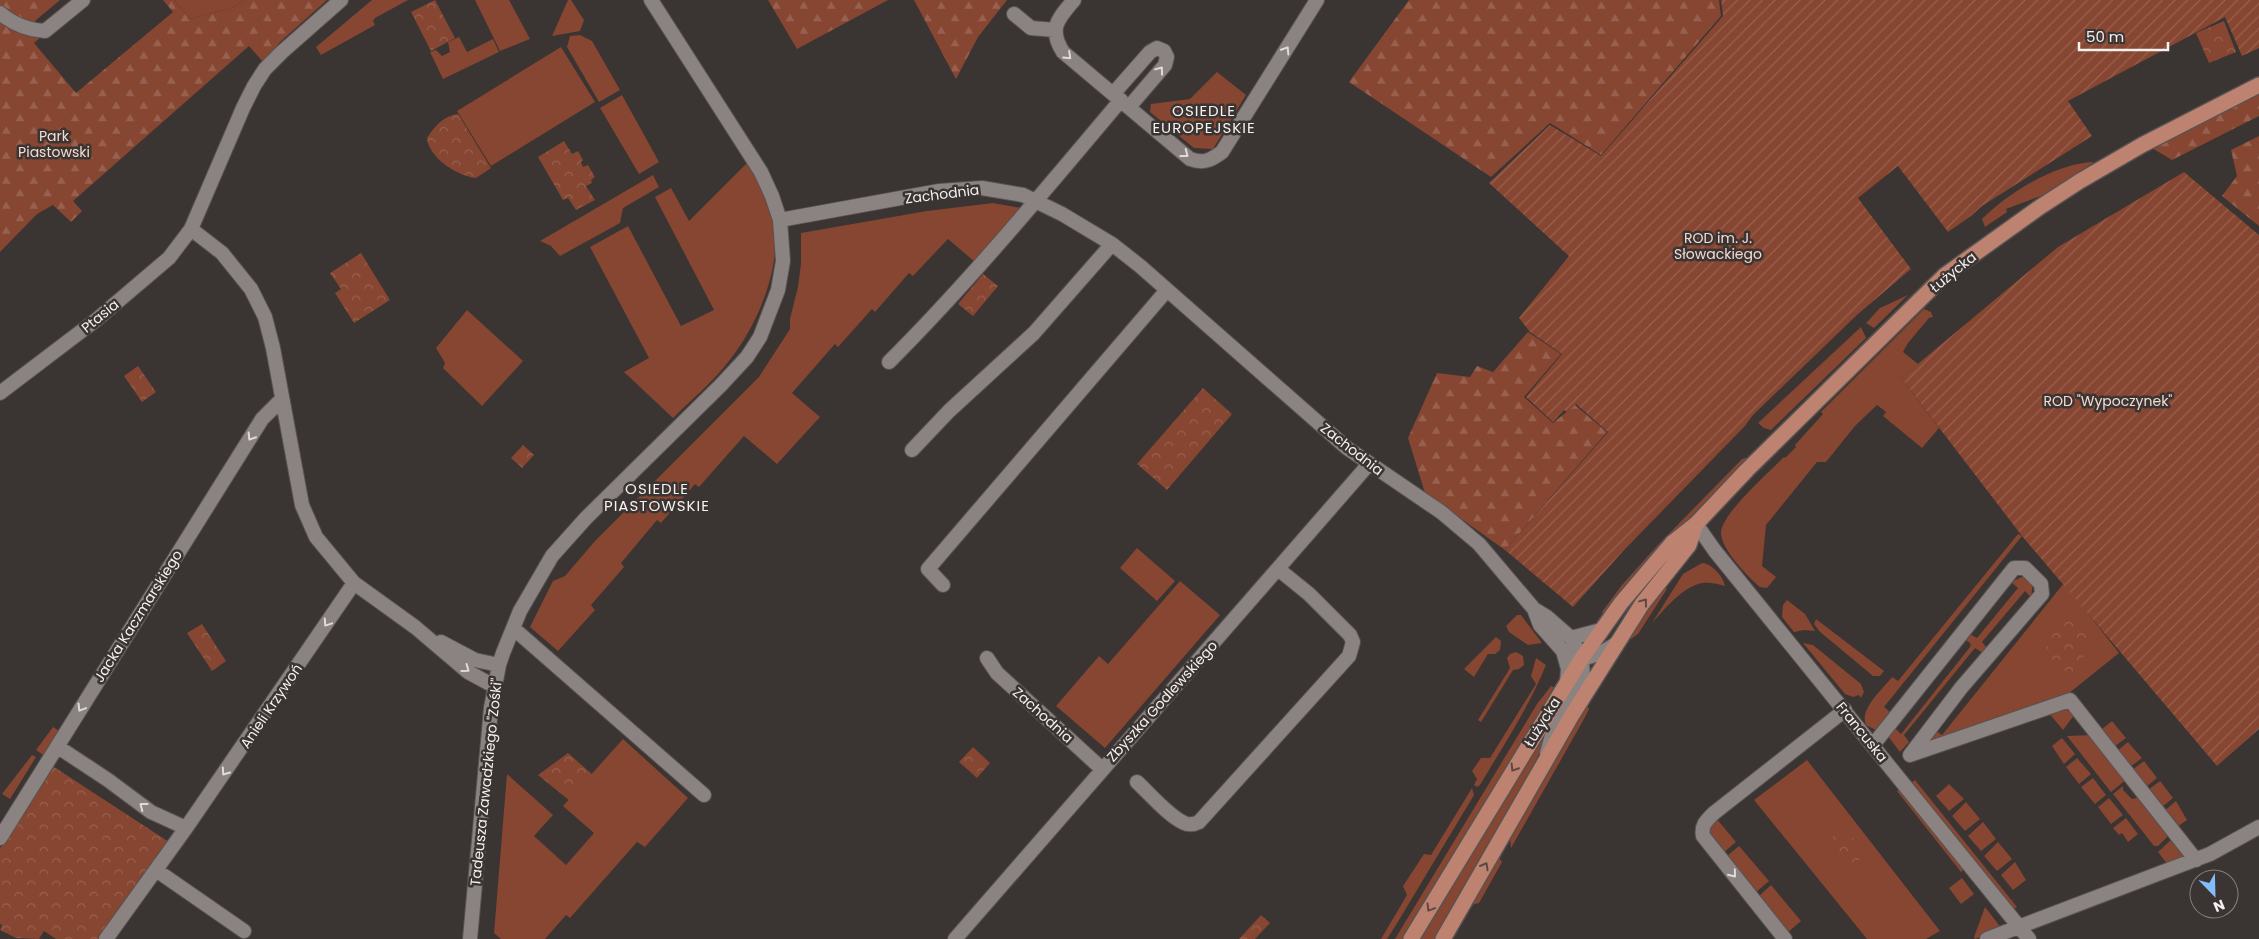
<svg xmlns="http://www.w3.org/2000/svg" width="2259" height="939" font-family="Poppins,sans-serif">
<defs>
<pattern id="forest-firs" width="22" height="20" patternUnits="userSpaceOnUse" patternTransform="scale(1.25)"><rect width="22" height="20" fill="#864631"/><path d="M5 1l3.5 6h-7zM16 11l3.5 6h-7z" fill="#98614f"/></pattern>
<pattern id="park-crowns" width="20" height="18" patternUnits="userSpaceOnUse" patternTransform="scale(1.25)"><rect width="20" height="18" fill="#864631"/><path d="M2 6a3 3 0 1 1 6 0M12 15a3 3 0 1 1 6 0" fill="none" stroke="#98614f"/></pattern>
<pattern id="garden-furrows" width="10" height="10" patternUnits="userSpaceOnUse" patternTransform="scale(1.25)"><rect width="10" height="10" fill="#864631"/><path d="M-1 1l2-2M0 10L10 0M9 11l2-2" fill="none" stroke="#98614f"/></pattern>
</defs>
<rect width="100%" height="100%" fill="#3a3432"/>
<path fill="#864631" d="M 174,0 L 245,0 L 232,8 L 190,19 Z
M 372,0 L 408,0 L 375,18 L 373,21 L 375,25 L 321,55 L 316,47 Z
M 475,0 L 509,0 L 530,39 L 500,51 Z
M 568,0 L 571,0 L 584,20 L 580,31 L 552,36 Z
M 580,35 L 592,41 L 620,90 L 599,102 L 567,47 L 570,36 Z
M 459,37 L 467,52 L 493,39 L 499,52 L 443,79 L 430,52 L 436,50 L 442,56 L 450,52 L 448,42 Z
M 561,47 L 595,102 L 491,166 L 457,111 Z
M 1217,72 L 1246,95 L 1213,149 L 1194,148 L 1150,112 L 1151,104 L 1190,99 Z
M 622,95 L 659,162 L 639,174 L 600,108 Z
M 2094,162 L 2043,195 L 2006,209 L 2007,212 L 1985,227 L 1982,219 C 2008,193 2056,163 2094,162 Z
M 747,163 C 757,178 771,205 774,222 C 782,268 757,326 729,361 C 713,382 691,400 673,418 L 624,372 L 649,358 L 590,247 L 628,226 L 681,326 L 714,310 L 655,197 L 671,188 L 689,221 Z
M 653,175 L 659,187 L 623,208 L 620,223 L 560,256 L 551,246 L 540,241 Z
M 993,203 L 1021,208 L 975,262 L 948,239 L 913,276 L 909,273 L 875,312 L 872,309 L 838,347 L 835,344 L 792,393 L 820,417 L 777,464 L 744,436 L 699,487 L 695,484 L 661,523 L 657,520 L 621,563 L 624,567 L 591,605 L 595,610 L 558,651 L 530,627 L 553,581 L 565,576 L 595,541 L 759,377 L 790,329 L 790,319 L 798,287 L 801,264 L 801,233 L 927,211 Z
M 1908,295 L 1874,328 L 1866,323 L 1880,308 Z
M 1924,309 L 1931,312 L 1933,317 L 1929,318 L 1908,343 L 1903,352 L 1918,364 L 1901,378 L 1939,428 L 1922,448 L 1883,416 L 1886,412 L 1877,405 L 1855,426 L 1826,462 L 1817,462 L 1766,525 L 1762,566 L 1776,577 L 1767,588 L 1760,587 C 1748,577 1722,550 1721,534 C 1719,516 1770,471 1784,457 L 1785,458 L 1796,447 L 1795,445 L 1823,414 L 1821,412 Z
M 467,310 L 523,361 L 482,406 L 443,368 L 445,363 L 436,348 Z
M 1861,327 L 1866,338 L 1771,430 L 1764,428 L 1758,423 Z
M 1750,457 L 1646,562 L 1604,615 L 1602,612 L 1622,585 L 1656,547 L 1742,459 Z
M 2018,534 L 2022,536 L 1884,707 L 1891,713 L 1883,725 L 1876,730 L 1866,725 C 1859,709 1882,690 1892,677 L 1898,681 Z
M 1137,548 L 1175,581 L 1157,601 L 1120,568 Z
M 1702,563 C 1712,563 1724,578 1725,586 C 1718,584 1709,582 1702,583 C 1682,587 1665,609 1652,623 L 1683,574 Z
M 2024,576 L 2033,583 L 2031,597 L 2025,591 L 1982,642 L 1987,648 L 1983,653 L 1975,648 L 1904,735 L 1909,742 L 1900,752 L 1887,735 L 1895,728 L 1901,734 L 1970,647 L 1971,644 L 1966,640 L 1970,634 L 1977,638 L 2018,588 L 2011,582 Z
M 1180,581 L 1220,615 L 1105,748 L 1056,706 L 1099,656 L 1108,664 Z
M 2064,583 L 2119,653 L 2058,702 L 1919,749 L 1935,730 L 1942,735 Z
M 1665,588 L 1667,589 L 1638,634 L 1631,639 L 1628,636 Z
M 1787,600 L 1805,614 L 1815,631 L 1804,630 L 1794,632 L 1782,617 L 1783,605 Z
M 1517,615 L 1521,615 L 1542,643 L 1528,645 L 1509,632 L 1506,626 Z
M 1816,619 L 1884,671 L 1880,676 L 1873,676 L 1819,631 L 1814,624 Z
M 1496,637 L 1501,641 L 1500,650 L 1495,654 L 1488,654 L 1474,677 L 1464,669 Z
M 1803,643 L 1813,645 L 1861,684 L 1864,692 L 1861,698 L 1859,695 L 1853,697 L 1845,694 Z
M 1516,652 L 1523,656 L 1524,665 L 1519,669 L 1513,670 L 1481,722 L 1478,720 L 1510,668 L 1507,658 L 1510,654 Z
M 1536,658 L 1546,665 C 1529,707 1503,746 1480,785 L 1477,787 L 1474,785 L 1477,779 L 1472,771 L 1481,758 L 1490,758 L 1536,684 L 1531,676 Z
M 1551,686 L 1555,688 L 1403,939 L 1395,939 L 1537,704 Z
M 1567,693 L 1529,775 L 1435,939 L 1418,939 Z
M 1586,704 L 1589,709 L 1584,719 L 1511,848 L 1510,837 Z
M 2061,709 L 2072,711 L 2075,714 L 2063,730 L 2047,711 Z
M 2112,721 L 2126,738 L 2114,747 L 2101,730 Z
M 53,727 L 61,732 L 46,757 L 36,750 Z
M 2092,735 L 2127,779 L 2111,792 L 2067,736 Z
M 2062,738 L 2075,754 L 2064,764 L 2052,746 Z
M 623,739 L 688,798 L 645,847 L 637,842 L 570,918 L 566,915 L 545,939 L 501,939 L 494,933 L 507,774 L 553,815 L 534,836 L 566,865 L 594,833 L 563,806 Z
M 2128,742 L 2142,758 L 2130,767 L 2117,751 Z
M 32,755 L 36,757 L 10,799 L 2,794 Z
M 2077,758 L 2091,774 L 2079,784 L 2066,767 Z
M 1807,760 L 1940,931 L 1926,939 L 1867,939 L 1754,800 Z
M 2144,761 L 2157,778 L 2146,787 L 2132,770 Z
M 2093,778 L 2106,795 L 2095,804 L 2081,787 Z
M 1915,780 L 2017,907 L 2012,910 L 1911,783 Z
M 2160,781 L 2173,798 L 2162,807 L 2148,790 Z
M 1949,784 L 1964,799 L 1949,811 L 1936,796 Z
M 2123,786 L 2123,790 L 2132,799 L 2141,797 L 2170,834 L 2158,846 L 2154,846 L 2113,794 Z
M 1472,788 L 1474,795 L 1396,925 L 1387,939 L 1381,939 L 1407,895 L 1403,886 L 1424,854 L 1431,855 Z
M 1901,789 L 1965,868 L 1961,872 L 1897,791 Z
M 2109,798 L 2123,815 L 2111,824 L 2098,807 Z
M 2176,801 L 2187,820 L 2177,827 L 2164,811 Z
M 1966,802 L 1980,819 L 1965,831 L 1952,816 Z
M 1716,818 L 1736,842 L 1722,854 L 1707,833 Z
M 2126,818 L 2138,834 L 2128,842 L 2122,833 L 2119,835 L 2113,828 Z
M 1983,822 L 1996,839 L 1981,851 L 1968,836 Z
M 2173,838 L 2183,852 L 2183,858 L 2169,866 L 2158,852 Z
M 1998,842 L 2012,859 L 1997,871 L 1984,856 Z
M 1739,846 L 1769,881 L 1755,893 L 1727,856 Z
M 1498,856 L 1502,862 L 1479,903 L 1471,905 Z
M 2015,862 L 2026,880 L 2013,890 L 2001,875 Z
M 1962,878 L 1974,894 L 1961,904 L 1949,888 Z
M 1771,885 L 1801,921 L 1787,933 L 1759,896 Z
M 1985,907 L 2002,929 L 1975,939 L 1974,937 Z"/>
<path fill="url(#forest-firs)" d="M 0,0 L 60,0 L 35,21 L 42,36 L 34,43 L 76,93 L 173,12 L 163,0 L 174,0 L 190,19 L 232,8 L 245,0 L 327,0 L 280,42 L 264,63 L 249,46 L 73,201 L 82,211 L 71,222 L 53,205 L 37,214 L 0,252 Z
M 768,0 L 888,0 L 797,49 Z
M 914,0 L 1007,0 L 978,37 L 956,79 Z
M 1409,0 L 1719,0 L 1721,16 L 1601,155 L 1550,123 L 1491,177 L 1349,82 Z
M 2259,92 L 2259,116 L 2172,160 L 2152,148 Z
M 2259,136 L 2259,226 L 2222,196 L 2237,176 L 2231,150 Z
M 1528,332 L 1561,354 L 1524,397 L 1553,423 L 1575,405 L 1607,432 L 1505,550 L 1425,493 L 1408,438 L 1437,373 L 1470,377 L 1477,366 L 1493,372 Z"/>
<path fill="url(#park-crowns)" d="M 435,0 L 455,38 L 431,51 L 411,12 Z
M 2224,21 L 2236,52 L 2209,63 L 2196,33 Z
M 458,114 L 491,168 L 476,178 C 457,176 429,158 427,138 C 435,126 443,116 458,114 Z
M 564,141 L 572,154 L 578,151 L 583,160 L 581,162 L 583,167 L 588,165 L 595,177 L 591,180 L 592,183 L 586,186 L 595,200 L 576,210 L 568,198 L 563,200 L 538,157 Z
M 361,253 L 390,300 L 354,323 L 335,293 L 341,289 L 330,273 Z
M 983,274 L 998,286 L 973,316 L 958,304 Z
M 138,366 L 156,392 L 142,402 L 124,376 Z
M 1203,388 L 1232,414 L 1167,490 L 1137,464 Z
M 523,445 L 534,455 L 522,468 L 511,458 Z
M 2069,619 C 2083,620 2090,633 2090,646 L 2068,681 L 2064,679 C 2069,667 2058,659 2047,659 L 2043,653 C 2055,641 2036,624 2069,619 Z
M 202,624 L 226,661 L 212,671 L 187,633 Z
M 973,747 L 990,763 L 977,778 L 959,762 Z
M 568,753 L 593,775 L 570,801 L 538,775 Z
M 51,765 L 169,842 L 101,939 L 56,939 L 44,931 L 39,939 L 16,938 L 0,930 L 2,925 L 0,924 L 0,848 Z
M 1835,836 L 1842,841 L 1853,838 L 1865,853 L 1855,864 L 1846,858 L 1839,860 L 1831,858 L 1825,847 L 1829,838 Z
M 1261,915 L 1270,923 L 1255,939 L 1239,939 Z"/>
<path fill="url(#garden-furrows)" d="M 1721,0 L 2259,0 L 2259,48 L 2242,56 L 2225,17 L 2068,101 L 2092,136 L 1982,206 L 1971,216 L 1948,232 L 1898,166 L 1858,198 L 1911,269 L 1858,314 L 1753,415 L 1744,427 L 1625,549 L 1573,607 L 1505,550 L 1608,432 L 1576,404 L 1567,412 L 1564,410 L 1553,422 L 1526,397 L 1562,354 L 1530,332 L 1519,318 L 1569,256 L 1489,183 L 1550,125 L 1601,156 L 1723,16 Z
M 2184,172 L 2259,235 L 2259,729 L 2217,766 L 2022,536 L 1901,378 L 2058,247 Z"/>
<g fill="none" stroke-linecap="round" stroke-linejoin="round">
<defs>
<path id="minor" d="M 1074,0 C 1058,19 1048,28 1063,52 L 1190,159 C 1204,164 1211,160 1222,152 L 1317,0
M 0,13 C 13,24 29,30 45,31 L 83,0
M 1014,14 L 1031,28 L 1055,30
M 1113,94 L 1150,52 L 1157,48 L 1164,51 L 1167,57 L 1165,65 L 1129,107
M 780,220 L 939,191 L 982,188 L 1023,195 L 1062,214 L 1112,244 L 1140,266 L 1347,448 L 1441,512 L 1479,544 L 1534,609 L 1547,617 L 1571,638 L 1582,658 L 1583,680 L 1553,732 L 1547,753
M 191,229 L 222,253 L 251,289 L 265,317 L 273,348 L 302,505 L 316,537 L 354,583 L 415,627 L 468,672 L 494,686
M 889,362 C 971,280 1045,190 1121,100
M 0,393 L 96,320 L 169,258 L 191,229 L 243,108 L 254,86 L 265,69 L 282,52 L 341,0
M 912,450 L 949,411 L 1034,333 L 1112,244
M 1696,524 L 1715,551 L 2029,939
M 943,585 L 928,569 L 1167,290
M 1534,609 L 1540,625 L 1563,651 L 1568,669 L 1567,682
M 513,628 L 704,795
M 1571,638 L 1601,630
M 441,642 L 475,660 L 499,665
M 1575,657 C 1591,660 1604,652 1617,643
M 987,658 L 997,673 L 1102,769
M 1873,745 L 2014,568 L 2025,568 L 2041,584 L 2042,594 L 1961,688 L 1910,755
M 58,747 L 108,780 L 151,812 L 186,828
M 1910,755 L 2070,700 L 2196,860
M 1137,782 C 1149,793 1172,820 1187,824 C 1192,825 1195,824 1199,822 L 1349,656 L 1353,642 L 1350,635 L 1309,594 L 1278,569
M 0,838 L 262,419 L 282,399
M 156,870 L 244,931
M 106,939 L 186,828 L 354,583
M 470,939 L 491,708 L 499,665 L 503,653 L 520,611 L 552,556 L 586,518 L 721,385 L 747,357 L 760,337 L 778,290 L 783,261 L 780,220 L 772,196 L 761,172 L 651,0
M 955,939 L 1369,464
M 1785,939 L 1703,836 C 1701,825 1706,821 1714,813 L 1845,710
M 1987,939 L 2210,854 L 2259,827"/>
<path id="major" d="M 1411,939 L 1582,658 L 1621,603 L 1672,543 L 1696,524 L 1747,470 L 1945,275 L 2040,207 L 2080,181 L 2142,145 L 2259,85
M 1443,939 L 1572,715 L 1642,604 L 1689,545 L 1696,524"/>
</defs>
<use href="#minor" stroke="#585352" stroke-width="16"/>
<use href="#major" stroke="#585352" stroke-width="18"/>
<use href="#minor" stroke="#8a8381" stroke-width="14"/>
<use href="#major" stroke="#bd8370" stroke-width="15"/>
</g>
<defs><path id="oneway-chevron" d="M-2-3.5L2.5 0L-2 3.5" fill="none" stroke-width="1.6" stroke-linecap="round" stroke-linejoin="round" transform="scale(1.25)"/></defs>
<g stroke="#e0dbda">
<use href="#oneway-chevron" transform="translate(1286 50) rotate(-58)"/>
<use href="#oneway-chevron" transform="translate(1068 56) rotate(43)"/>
<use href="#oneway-chevron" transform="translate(1160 70) rotate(-53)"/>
<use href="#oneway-chevron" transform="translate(1185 154) rotate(38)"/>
<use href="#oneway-chevron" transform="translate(251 437) rotate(122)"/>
<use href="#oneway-chevron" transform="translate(327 623) rotate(124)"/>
<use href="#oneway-chevron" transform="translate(466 669) rotate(36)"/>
<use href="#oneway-chevron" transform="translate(81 708) rotate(121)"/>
<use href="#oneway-chevron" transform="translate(225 772) rotate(125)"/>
<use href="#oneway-chevron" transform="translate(143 806) rotate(-143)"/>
<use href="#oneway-chevron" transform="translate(1733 874) rotate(51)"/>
</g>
<g stroke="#5b4842">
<use href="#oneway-chevron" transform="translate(1644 602) rotate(-53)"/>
<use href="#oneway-chevron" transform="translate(1514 768) rotate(122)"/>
<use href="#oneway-chevron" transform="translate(1485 866) rotate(-60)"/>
<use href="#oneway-chevron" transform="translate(1430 908) rotate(121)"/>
</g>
<g text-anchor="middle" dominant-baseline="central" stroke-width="5" stroke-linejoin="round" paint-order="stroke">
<g font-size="14" fill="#f4dad2" stroke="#3a3432">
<text x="54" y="136">Park<tspan x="54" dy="16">Piastowski</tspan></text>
<text x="1718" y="238">ROD im. J.<tspan x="1718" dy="16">Słowackiego</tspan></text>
<text x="2108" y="401">ROD "Wypoczynek"</text>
</g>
<g font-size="14" fill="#f5f1f0" stroke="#3a3432">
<text transform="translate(942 194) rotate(-7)">Zachodnia</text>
<text transform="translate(1953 272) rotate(-39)">Łużycka</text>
<text transform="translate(100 316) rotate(-39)">Ptasia</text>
<text transform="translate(1352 449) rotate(38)">Zachodnia</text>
<text transform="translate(138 616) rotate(-58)">Jacka Kaczmarskiego</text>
<text transform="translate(1162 701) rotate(-48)">Zbyszka Godlewskiego</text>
<text transform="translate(271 706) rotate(-56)">Anieli Krzywoń</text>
<text transform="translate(1043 715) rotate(42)">Zachodnia</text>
<text transform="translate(1542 722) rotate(-58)">Łużycka</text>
<text transform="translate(1862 732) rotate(51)">Francuska</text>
<text transform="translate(486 782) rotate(-84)">Tadeusza Zawadzkiego "Zośki"</text>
</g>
<g font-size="15" letter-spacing="1" fill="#f5f1f0" stroke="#3a3432">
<text x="1204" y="110">OSIEDLE<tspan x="1204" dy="17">EUROPEJSKIE</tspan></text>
<text x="657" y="488">OSIEDLE<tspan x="657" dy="17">PIASTOWSKIE</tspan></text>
</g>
</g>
<g transform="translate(2214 894) rotate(157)"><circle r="24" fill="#3a3432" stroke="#85807e"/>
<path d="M0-4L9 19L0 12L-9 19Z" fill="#83bcfb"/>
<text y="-8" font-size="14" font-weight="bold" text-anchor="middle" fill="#f5f1f0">N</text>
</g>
<path d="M2079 42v8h89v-8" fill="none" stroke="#f5f1f0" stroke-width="2.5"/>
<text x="2086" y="42" font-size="15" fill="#f5f1f0" stroke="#3a3432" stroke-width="4" paint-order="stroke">50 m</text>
</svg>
